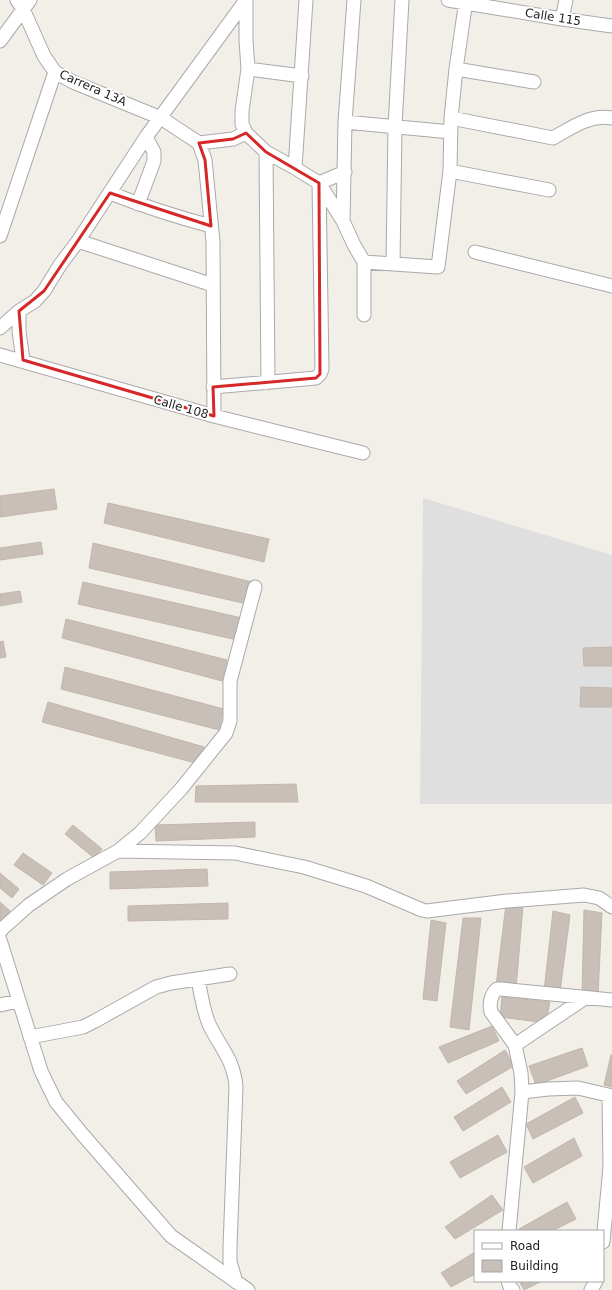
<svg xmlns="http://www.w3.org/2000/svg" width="612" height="1290" font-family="'DejaVu Sans',sans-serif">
<rect width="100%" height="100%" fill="#f2efe9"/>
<path fill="#e0dfdf" d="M 423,498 L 612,555 L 612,804 L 420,804 Z"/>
<path fill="#c7bfb8" stroke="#c4b6ab" d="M 54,489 L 57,509 L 0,517 L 0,496 Z
M 108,503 L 269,539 L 264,562 L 104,523 Z
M 41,542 L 43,554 L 0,560 L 0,548 Z
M 93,543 L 252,582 L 247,604 L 89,568 Z
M 83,582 L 242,618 L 237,640 L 78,604 Z
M 20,591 L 22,602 L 0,606 L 0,594 Z
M 66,619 L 227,660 L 222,681 L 62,638 Z
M 3,641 L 6,657 L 0,658 L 0,642 Z
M 612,647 L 612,666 L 584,666 L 583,648 Z
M 65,667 L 224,709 L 219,730 L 61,689 Z
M 581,687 L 612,688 L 612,707 L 580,707 Z
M 48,702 L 204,747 L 199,764 L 42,722 Z
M 296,784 L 298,802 L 195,802 L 196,786 Z
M 255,822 L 255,837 L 156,841 L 155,825 Z
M 73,825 L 102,849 L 94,858 L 65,834 Z
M 23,853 L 52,873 L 43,885 L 14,865 Z
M 207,869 L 208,886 L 110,889 L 110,872 Z
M 0,873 L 19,889 L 12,898 L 0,888 Z
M 0,902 L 10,911 L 1,921 L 0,920 Z
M 228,903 L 228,919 L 128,921 L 128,906 Z
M 506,904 L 523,906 L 516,989 L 496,986 Z
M 584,910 L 602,913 L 598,996 L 582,994 Z
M 553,911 L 570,915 L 560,992 L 544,991 Z
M 463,918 L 481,918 L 469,1030 L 450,1027 Z
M 431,920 L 446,923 L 437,1001 L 423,999 Z
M 502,997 L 550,1002 L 546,1023 L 500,1017 Z
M 492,1026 L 499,1041 L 448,1063 L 439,1047 Z
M 582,1048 L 588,1066 L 536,1085 L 529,1066 Z
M 505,1050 L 514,1066 L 466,1094 L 457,1081 Z
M 611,1055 L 612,1055 L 612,1087 L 604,1085 Z
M 502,1087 L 511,1102 L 463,1131 L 454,1117 Z
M 575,1097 L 583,1113 L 533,1139 L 526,1124 Z
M 498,1135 L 507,1152 L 460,1178 L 450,1162 Z
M 574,1138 L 582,1156 L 533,1183 L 524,1167 Z
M 492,1195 L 503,1210 L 455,1239 L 445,1227 Z
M 567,1202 L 576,1219 L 552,1231 L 520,1231 L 519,1229 Z
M 475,1252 L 475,1274 L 451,1287 L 441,1273 Z
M 519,1281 L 542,1281 L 524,1290 Z"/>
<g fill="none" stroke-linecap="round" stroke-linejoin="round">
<defs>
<path id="street" d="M 17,0 L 23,9 L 44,56 L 55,72 L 73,82 L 161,118 L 199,143 L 205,160 L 213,242 L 214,416
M 448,0 L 562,19 L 612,26
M 246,3 L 246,40 L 248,69 L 242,111 L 242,124 L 246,133 L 266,152 L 295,168 L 319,183 L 343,221 L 354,245 L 364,262 L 364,315
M 562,19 L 566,0
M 0,41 L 30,0
M 248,69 L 302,76
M 456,69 L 534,82
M 451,118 L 553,138 C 571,128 590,114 612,118
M 345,122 L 451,132
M 199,143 L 233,139 L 246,133
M 266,152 L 268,383
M 295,168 L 306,0
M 450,171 L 549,190
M 110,193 C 143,206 177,217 211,226
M 138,204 L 154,161 L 154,152 L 146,137
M 343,221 L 345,122 L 354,0
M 0,236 L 55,72
M 78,241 L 213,285
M 475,252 L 612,286
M 364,262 L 438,267 L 450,171 L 451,118 L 456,69 L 466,0
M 393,264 L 395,126 L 402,0
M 19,311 L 19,331 L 23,360
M 0,328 L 19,311 L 35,301 L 44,291 L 60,265 L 78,241 L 146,137 L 246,0
M 0,355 L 214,416 L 363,453
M 213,387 L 316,378 L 320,374 L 322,369 L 319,183 L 345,172
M 118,851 L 235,853 L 304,867 L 366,886 L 422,910 L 427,911 L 507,901 L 584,895 L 599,898 L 612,907
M 0,932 L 2,929 L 29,905 L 67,879 L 118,851 L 140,833 L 181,789 L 226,733 L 230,721 L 230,681 L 255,587
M 0,940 L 41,1071 L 56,1102 L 83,1135 L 171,1236 L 248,1290
M 198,979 C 201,994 203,1010 209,1024 C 220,1048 234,1059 236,1087 L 230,1247 L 230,1262 L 236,1282
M 0,1005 L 19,1001
M 30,1037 L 83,1027 L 95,1021 L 156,987 L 171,983 L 230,974
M 515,1045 L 585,998
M 522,1092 L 548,1089 L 578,1088 L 612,1096
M 509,1231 L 522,1092 L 521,1073 L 515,1045 L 491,1012 C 489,1004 491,994 497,989 L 501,989 L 612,1000
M 603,1242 L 610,1167 L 609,1097
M 508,1281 L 510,1287 L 513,1290
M 591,1290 L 596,1281"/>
</defs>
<use href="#street" stroke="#a9a9a9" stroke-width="15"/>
<use href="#street" stroke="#fff" stroke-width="13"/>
</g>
<path fill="none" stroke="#d62828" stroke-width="3" stroke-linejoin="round" d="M 246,133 L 266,152 L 319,183 L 320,374 L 316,378 L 213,387 L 214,416 L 23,360 L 19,311 L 44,291 L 110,193 L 211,226 L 205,160 L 199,143 L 233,139 Z"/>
<g text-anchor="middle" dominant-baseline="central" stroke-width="4" stroke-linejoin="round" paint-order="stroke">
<g font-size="12" fill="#222" stroke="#fff">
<text transform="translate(553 17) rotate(9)">Calle 115</text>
<text transform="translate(93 88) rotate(24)">Carrera 13A</text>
<text transform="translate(181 407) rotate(16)">Calle 108</text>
</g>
</g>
<rect x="474" y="1230" width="130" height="52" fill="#ffffff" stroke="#a7a7a7"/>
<rect x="482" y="1243" width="20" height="6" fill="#ffffff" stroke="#a7a7a7"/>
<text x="510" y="1250" font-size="12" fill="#222222">Road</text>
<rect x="482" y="1260" width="20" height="12" fill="#c7bfb8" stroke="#a7a7a7"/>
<text x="510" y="1270" font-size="12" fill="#222222">Building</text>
</svg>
